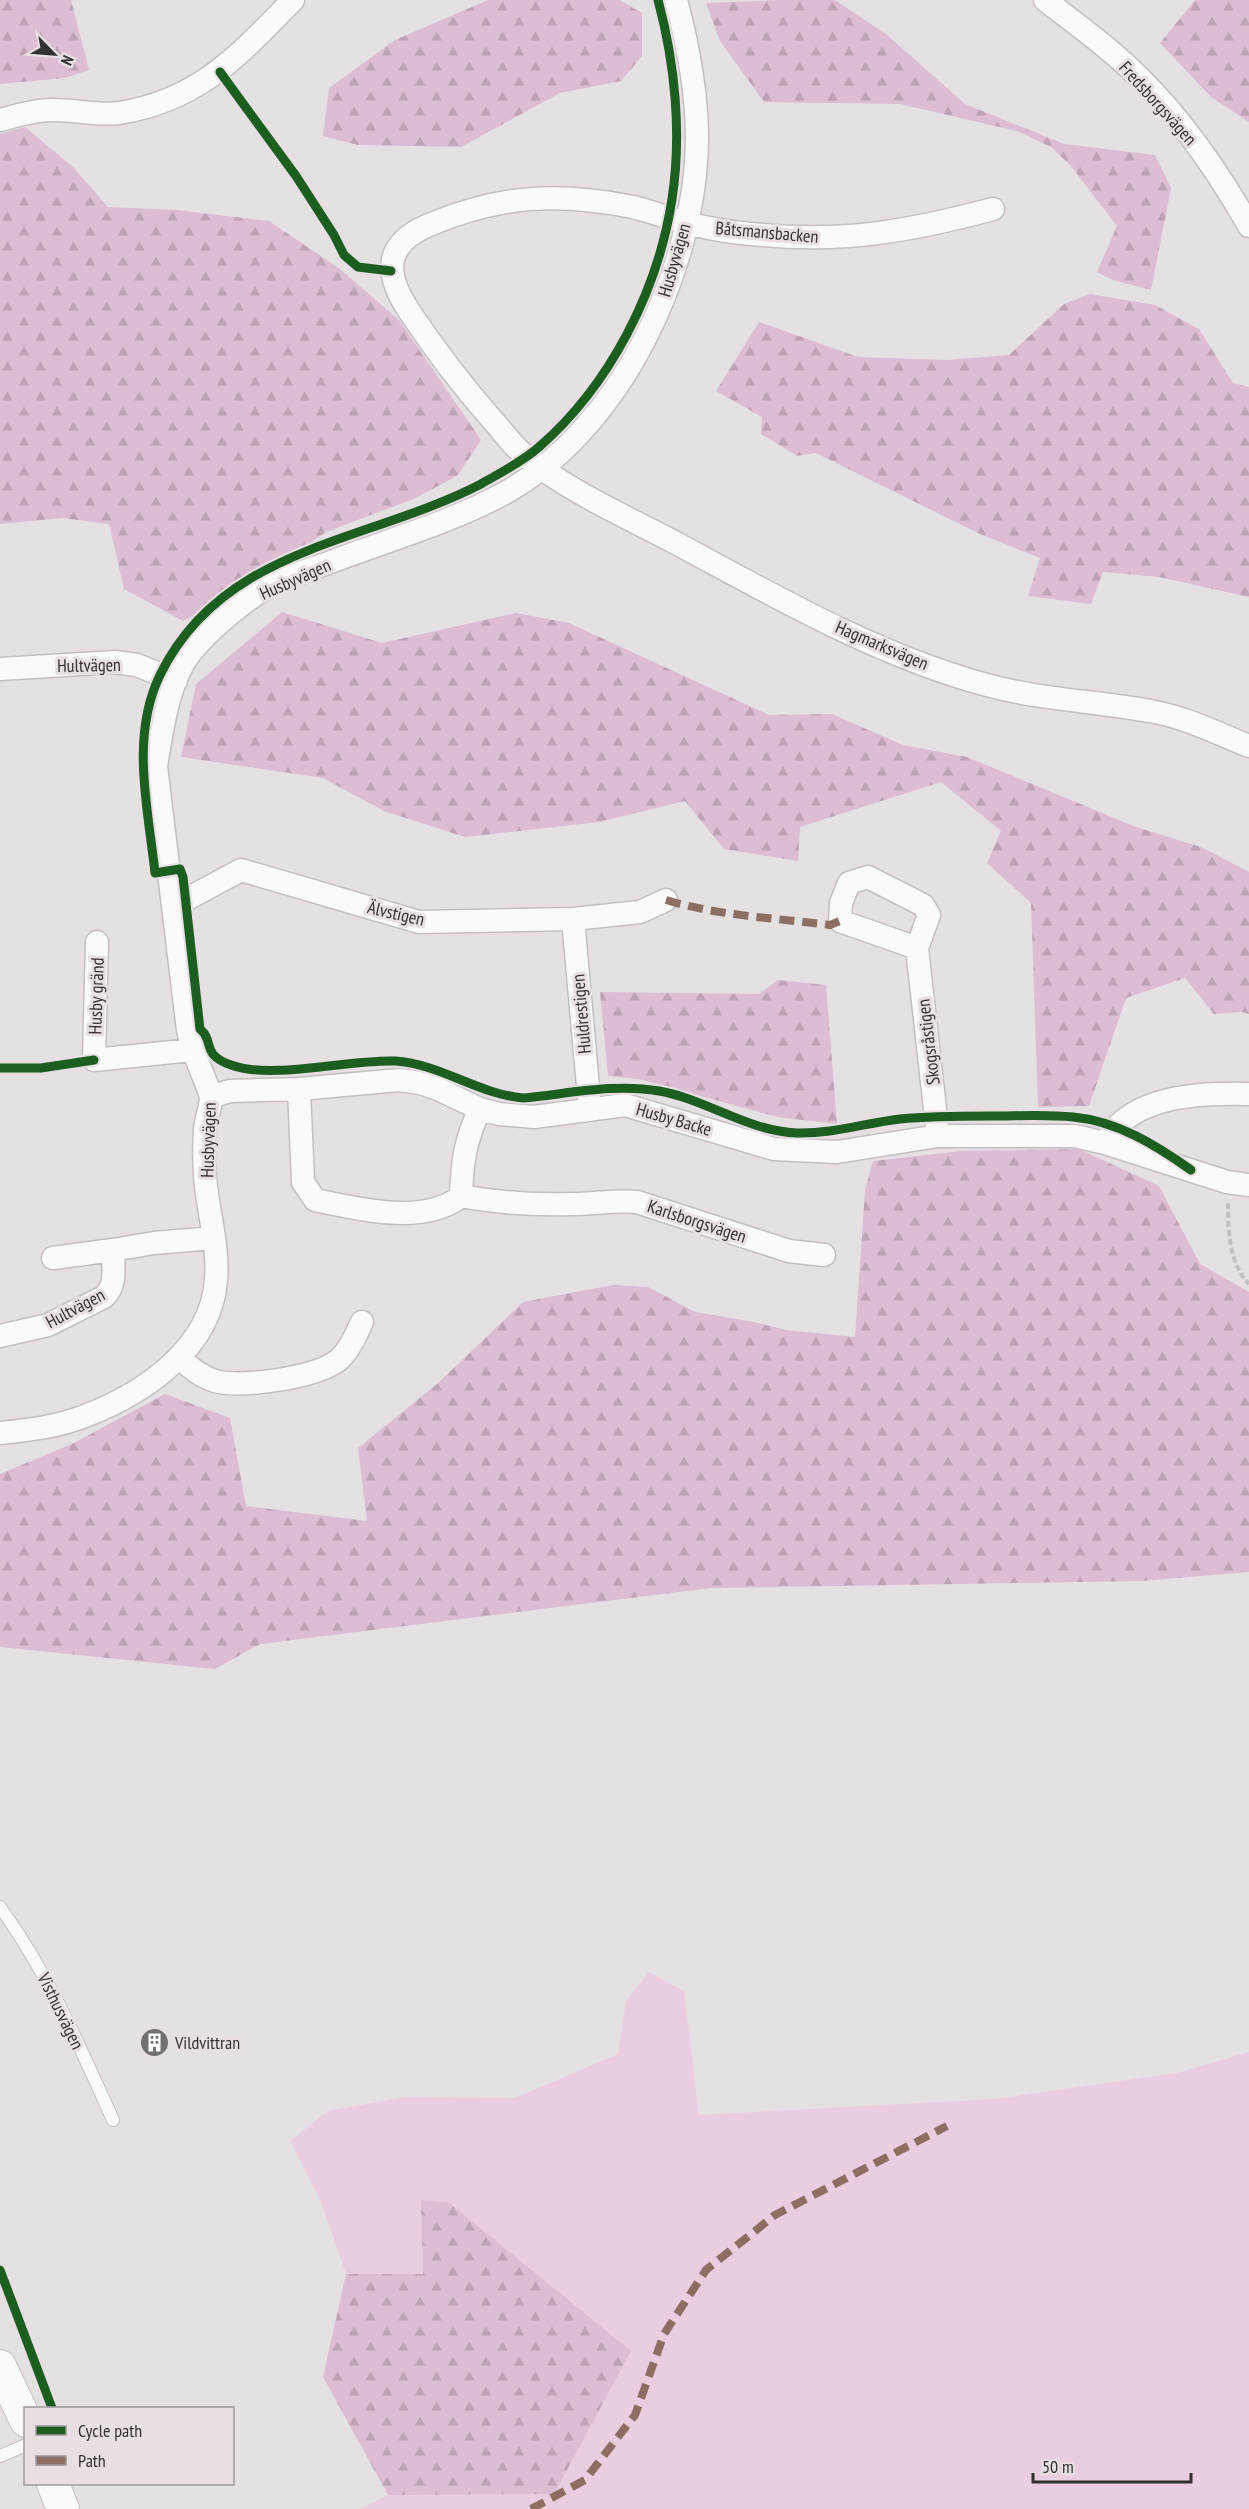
<svg xmlns="http://www.w3.org/2000/svg" width="1249" height="2509" font-family="'PT Sans Narrow',sans-serif">
<defs>
<pattern id="forest-firs" width="22" height="20" patternUnits="userSpaceOnUse" patternTransform="scale(1.5)"><rect width="22" height="20" fill="#dcbdd1"/><path d="M5 1l3.5 6h-7zM16 11l3.5 6h-7z" fill="#bda3b4"/></pattern>
</defs>
<rect width="100%" height="100%" fill="#e5e1e3"/>
<path fill="#ebcde0" d="M 649,1972 L 684,1991 L 699,2115 L 995,2099 L 1177,2073 L 1249,2052 L 1249,2509 L 361,2509 L 388,2495 L 554,2494 L 448,2202 L 421,2200 L 423,2274 L 346,2274 L 321,2202 L 290,2141 L 328,2111 L 404,2097 L 515,2098 L 618,2054 L 626,2001 Z"/>
<path fill="url(#forest-firs)" d="M 0,0 L 71,0 L 89,70 L 65,78 L 0,84 Z
M 488,0 L 619,0 L 642,13 L 642,56 L 621,81 L 560,93 L 461,147 L 358,145 L 323,136 L 329,88 L 395,40 Z
M 780,0 L 835,0 L 886,34 L 965,104 L 1064,144 L 1155,155 L 1171,188 L 1151,290 L 1113,280 L 1097,272 L 1117,226 L 1070,165 L 1051,147 L 1017,131 L 900,104 L 764,102 L 720,41 L 706,3 Z
M 1195,0 L 1249,0 L 1249,122 L 1211,97 L 1160,43 Z
M 25,127 L 74,168 L 108,207 L 177,210 L 269,221 L 340,269 L 399,320 L 481,440 L 458,475 L 416,498 L 326,532 L 241,591 L 183,621 L 124,589 L 109,524 L 62,518 L 0,524 L 0,134 Z
M 1090,294 L 1155,305 L 1199,329 L 1233,383 L 1249,387 L 1249,597 L 1159,577 L 1103,572 L 1091,604 L 1028,596 L 1040,558 L 980,534 L 816,453 L 797,456 L 761,434 L 762,417 L 716,391 L 759,322 L 858,357 L 947,360 L 1009,355 L 1064,304 Z
M 282,612 L 382,643 L 516,613 L 569,623 L 769,715 L 832,714 L 903,745 L 967,757 L 1136,827 L 1201,847 L 1249,872 L 1249,1014 L 1242,1012 L 1214,1014 L 1185,978 L 1126,998 L 1089,1106 L 1038,1107 L 1031,903 L 987,863 L 1001,831 L 941,782 L 800,827 L 798,861 L 724,849 L 685,801 L 599,822 L 465,837 L 384,811 L 323,778 L 181,757 L 196,684 Z
M 778,980 L 826,985 L 837,1124 L 777,1117 L 639,1079 L 608,1076 L 600,992 L 759,994 Z
M 1079,1149 L 1159,1186 L 1200,1264 L 1249,1292 L 1249,1572 L 1142,1581 L 711,1588 L 260,1644 L 215,1669 L 0,1647 L 0,1474 L 74,1443 L 165,1394 L 230,1418 L 246,1506 L 367,1521 L 358,1448 L 437,1384 L 523,1302 L 613,1285 L 648,1287 L 695,1312 L 754,1322 L 786,1330 L 855,1337 L 865,1190 L 873,1161 L 961,1151 Z
M 421,2200 L 448,2202 L 631,2351 L 554,2494 L 388,2495 L 323,2377 L 346,2274 L 423,2274 Z"/>
<g fill="none" stroke-linecap="round" stroke-linejoin="round">
<defs>
<path id="service" d="M 0,1907 C 49,1975 79,2045 113,2120
M 0,2456 L 26,2445"/>
<path id="minor" d="M 1045,0 C 1071,20 1099,40 1124,63 C 1175,109 1215,166 1249,226
M 0,120 C 16,116 34,110 50,110 C 72,109 97,116 119,113 C 200,100 239,55 293,0
M 993,209 C 914,230 845,243 763,235 C 736,233 706,229 681,221 C 665,217 649,211 633,207 C 558,192 500,195 429,225 C 384,244 384,273 409,311 C 435,350 464,388 495,423 C 504,433 512,445 523,454 C 567,491 623,515 674,542 C 773,595 874,654 983,684 C 1040,700 1098,701 1155,712 C 1187,718 1219,734 1249,746
M 0,669 L 115,662 L 137,665 L 176,681
M 174,906 L 241,870 L 419,922 L 573,919 L 640,912 L 666,900
M 573,919 L 590,1109
M 97,942 L 94,1060 L 192,1050
M 917,948 L 840,921 L 841,903 L 849,883 L 868,877 L 923,905 L 929,915 L 917,948 L 938,1136
M 299,1089 L 303,1182 L 315,1200 C 357,1209 425,1226 461,1196 C 462,1163 465,1140 480,1109
M 211,1097 L 230,1091 L 299,1089 L 399,1080 L 420,1083 L 438,1089 L 480,1109 L 499,1114 L 534,1117 L 625,1105 L 774,1149 L 837,1152 L 938,1136 L 1075,1136 L 1105,1143 L 1227,1182 L 1249,1185
M 1105,1143 C 1110,1135 1115,1127 1123,1121 C 1155,1094 1210,1093 1249,1094
M 461,1196 C 497,1203 535,1205 572,1204 C 594,1204 615,1200 637,1202 L 789,1251 L 824,1255
M 53,1258 L 113,1250
M 0,1336 L 48,1325 L 104,1297 C 117,1285 113,1267 113,1250 L 154,1243 L 213,1238
M 179,1358 C 190,1367 201,1377 215,1381 C 242,1388 314,1378 337,1361 C 349,1352 355,1336 362,1322
M 0,1433 C 29,1430 57,1427 85,1416 C 143,1394 212,1348 216,1279 C 219,1245 207,1209 205,1175 C 204,1160 204,1145 205,1130 C 205,1119 213,1105 210,1094 C 203,1072 192,1053 188,1030 L 156,766 C 162,731 168,681 191,652 C 210,629 243,601 270,586 C 288,576 309,570 328,563 C 385,541 449,523 503,494 C 620,431 696,269 697,139 C 697,92 688,45 676,0"/>
<path id="secondary" d="M 0,2366 L 26,2421
M 53,2484 L 63,2509"/>
</defs>
<use href="#service" stroke="#c3bfc1" stroke-width="14"/>
<use href="#minor" stroke="#c3bfc1" stroke-width="25"/>
<use href="#secondary" stroke="#c3bfc1" stroke-width="34"/>
<path stroke="#c1c1c1" stroke-width="4" stroke-dasharray="6 3" stroke-linecap="butt" d="M 1228,1203 C 1228,1231 1229,1263 1249,1284"/>
<use href="#service" stroke="#fbfafb" stroke-width="12"/>
<use href="#minor" stroke="#fbfafb" stroke-width="22"/>
<use href="#secondary" stroke="#fbfafb" stroke-width="32"/>
<path stroke="#8d6e63" stroke-width="8" stroke-dasharray="15 8" stroke-linecap="butt" d="M 666,900 C 719,916 776,918 830,925 L 840,921
M 531,2509 L 585,2480 L 635,2415 L 664,2334 L 706,2270 L 775,2215 L 947,2126"/>
<defs>
<path id="cycleway" d="M 658,0 C 675,63 682,134 672,199 C 658,291 610,385 539,447 C 522,462 500,473 481,484 C 367,543 223,546 160,675 C 130,737 148,808 155,873 L 180,869 L 183,877 L 200,1029 C 215,1041 200,1054 231,1065 C 272,1080 349,1059 395,1061 C 441,1064 478,1094 523,1098 C 567,1094 615,1083 659,1091 C 706,1099 747,1131 797,1133 C 832,1134 865,1123 900,1119 C 930,1116 961,1116 991,1116 C 1018,1116 1046,1114 1073,1117 C 1117,1121 1156,1145 1191,1170
M 220,72 L 296,176 L 334,235 L 344,255 L 358,267 L 391,271
M 0,1068 L 41,1068 L 94,1060
M 0,2270 L 52,2408"/>
</defs>
<use href="#cycleway" stroke="#e7dfe4" stroke-width="13"/>
<use href="#cycleway" stroke="#1b5e20" stroke-width="9"/>
</g>
<defs>
<symbol id="building-disc" viewBox="-11 -11 22 22"><circle r="9.5" fill="#726f71" stroke="#e7dfe4"/><path d="M-4-6H4V6H1V3H-1V6H-4ZM-2.5-4.3h1.7v1.8h-1.7ZM.8-4.3h1.7v1.8H.8ZM-2.5-1h1.7V.8h-1.7ZM.8-1h1.7V.8H.8Z" fill="#fff"/></symbol>
</defs>
<g fill-rule="evenodd">
<use href="#building-disc" x="138" y="2026" width="33" height="33"/>
</g>
<g text-anchor="middle" dominant-baseline="central" stroke-width="6" stroke-linejoin="round" paint-order="stroke">
<g font-size="18" fill="#343133" stroke="#e7dfe4">
<text transform="translate(1158 103) rotate(48)">Fredsborgsvägen</text>
<text transform="translate(767 232) rotate(5)">Båtsmansbacken</text>
<text transform="translate(674 260) rotate(-74)">Husbyvägen</text>
<text transform="translate(295 579) rotate(-24)">Husbyvägen</text>
<text transform="translate(882 645) rotate(23)">Hagmarksvägen</text>
<text transform="translate(89 665) rotate(-1)">Hultvägen</text>
<text transform="translate(396 913) rotate(13)">Älvstigen</text>
<text transform="translate(96 996) rotate(-88)">Husby gränd</text>
<text transform="translate(581 1014) rotate(-95)">Huldrestigen</text>
<text transform="translate(928 1042) rotate(-97)">Skogsråstigen</text>
<text transform="translate(674 1119) rotate(16)">Husby Backe</text>
<text transform="translate(208 1140) rotate(-88)">Husbyvägen</text>
<text transform="translate(697 1221) rotate(18)">Karlsborgsvägen</text>
<text transform="translate(75 1308) rotate(-28)">Hultvägen</text>
<text transform="translate(61 2011) rotate(64)">Visthusvägen</text>
</g>
<g font-size="18" fill="#343133" stroke="#e7dfe4" text-anchor="start">
<text x="175" y="2042">Vildvittran</text>
</g>
</g>
<rect x="24" y="2407" width="210" height="78" fill="#e7dfe4" stroke="#9f999d" stroke-width="1.5"/>
<rect x="36" y="2426" width="30" height="9" fill="#1b5e20" stroke="#9f999d" stroke-width="1.5"/>
<text x="78" y="2437" font-size="18" fill="#343133">Cycle path</text>
<rect x="36" y="2456" width="30" height="9" fill="#8d6e63" stroke="#9f999d" stroke-width="1.5"/>
<text x="78" y="2467" font-size="18" fill="#343133">Path</text>
<g transform="translate(54 54) rotate(115)" stroke="#e7dfe4" stroke-width="4.5" paint-order="stroke">
<path d="M0-4.5L10 22L0 15L-10 22Z" fill="#343133"/>
<text y="-9" font-size="16" font-weight="bold" text-anchor="middle" fill="#343133">N</text>
</g>
<path d="M1033 2473v9h158v-9" fill="none" stroke="#343133" stroke-width="3"/>
<text x="1042" y="2473" font-size="18" fill="#343133" stroke="#e7dfe4" stroke-width="4.5" paint-order="stroke">50 m</text>
</svg>
